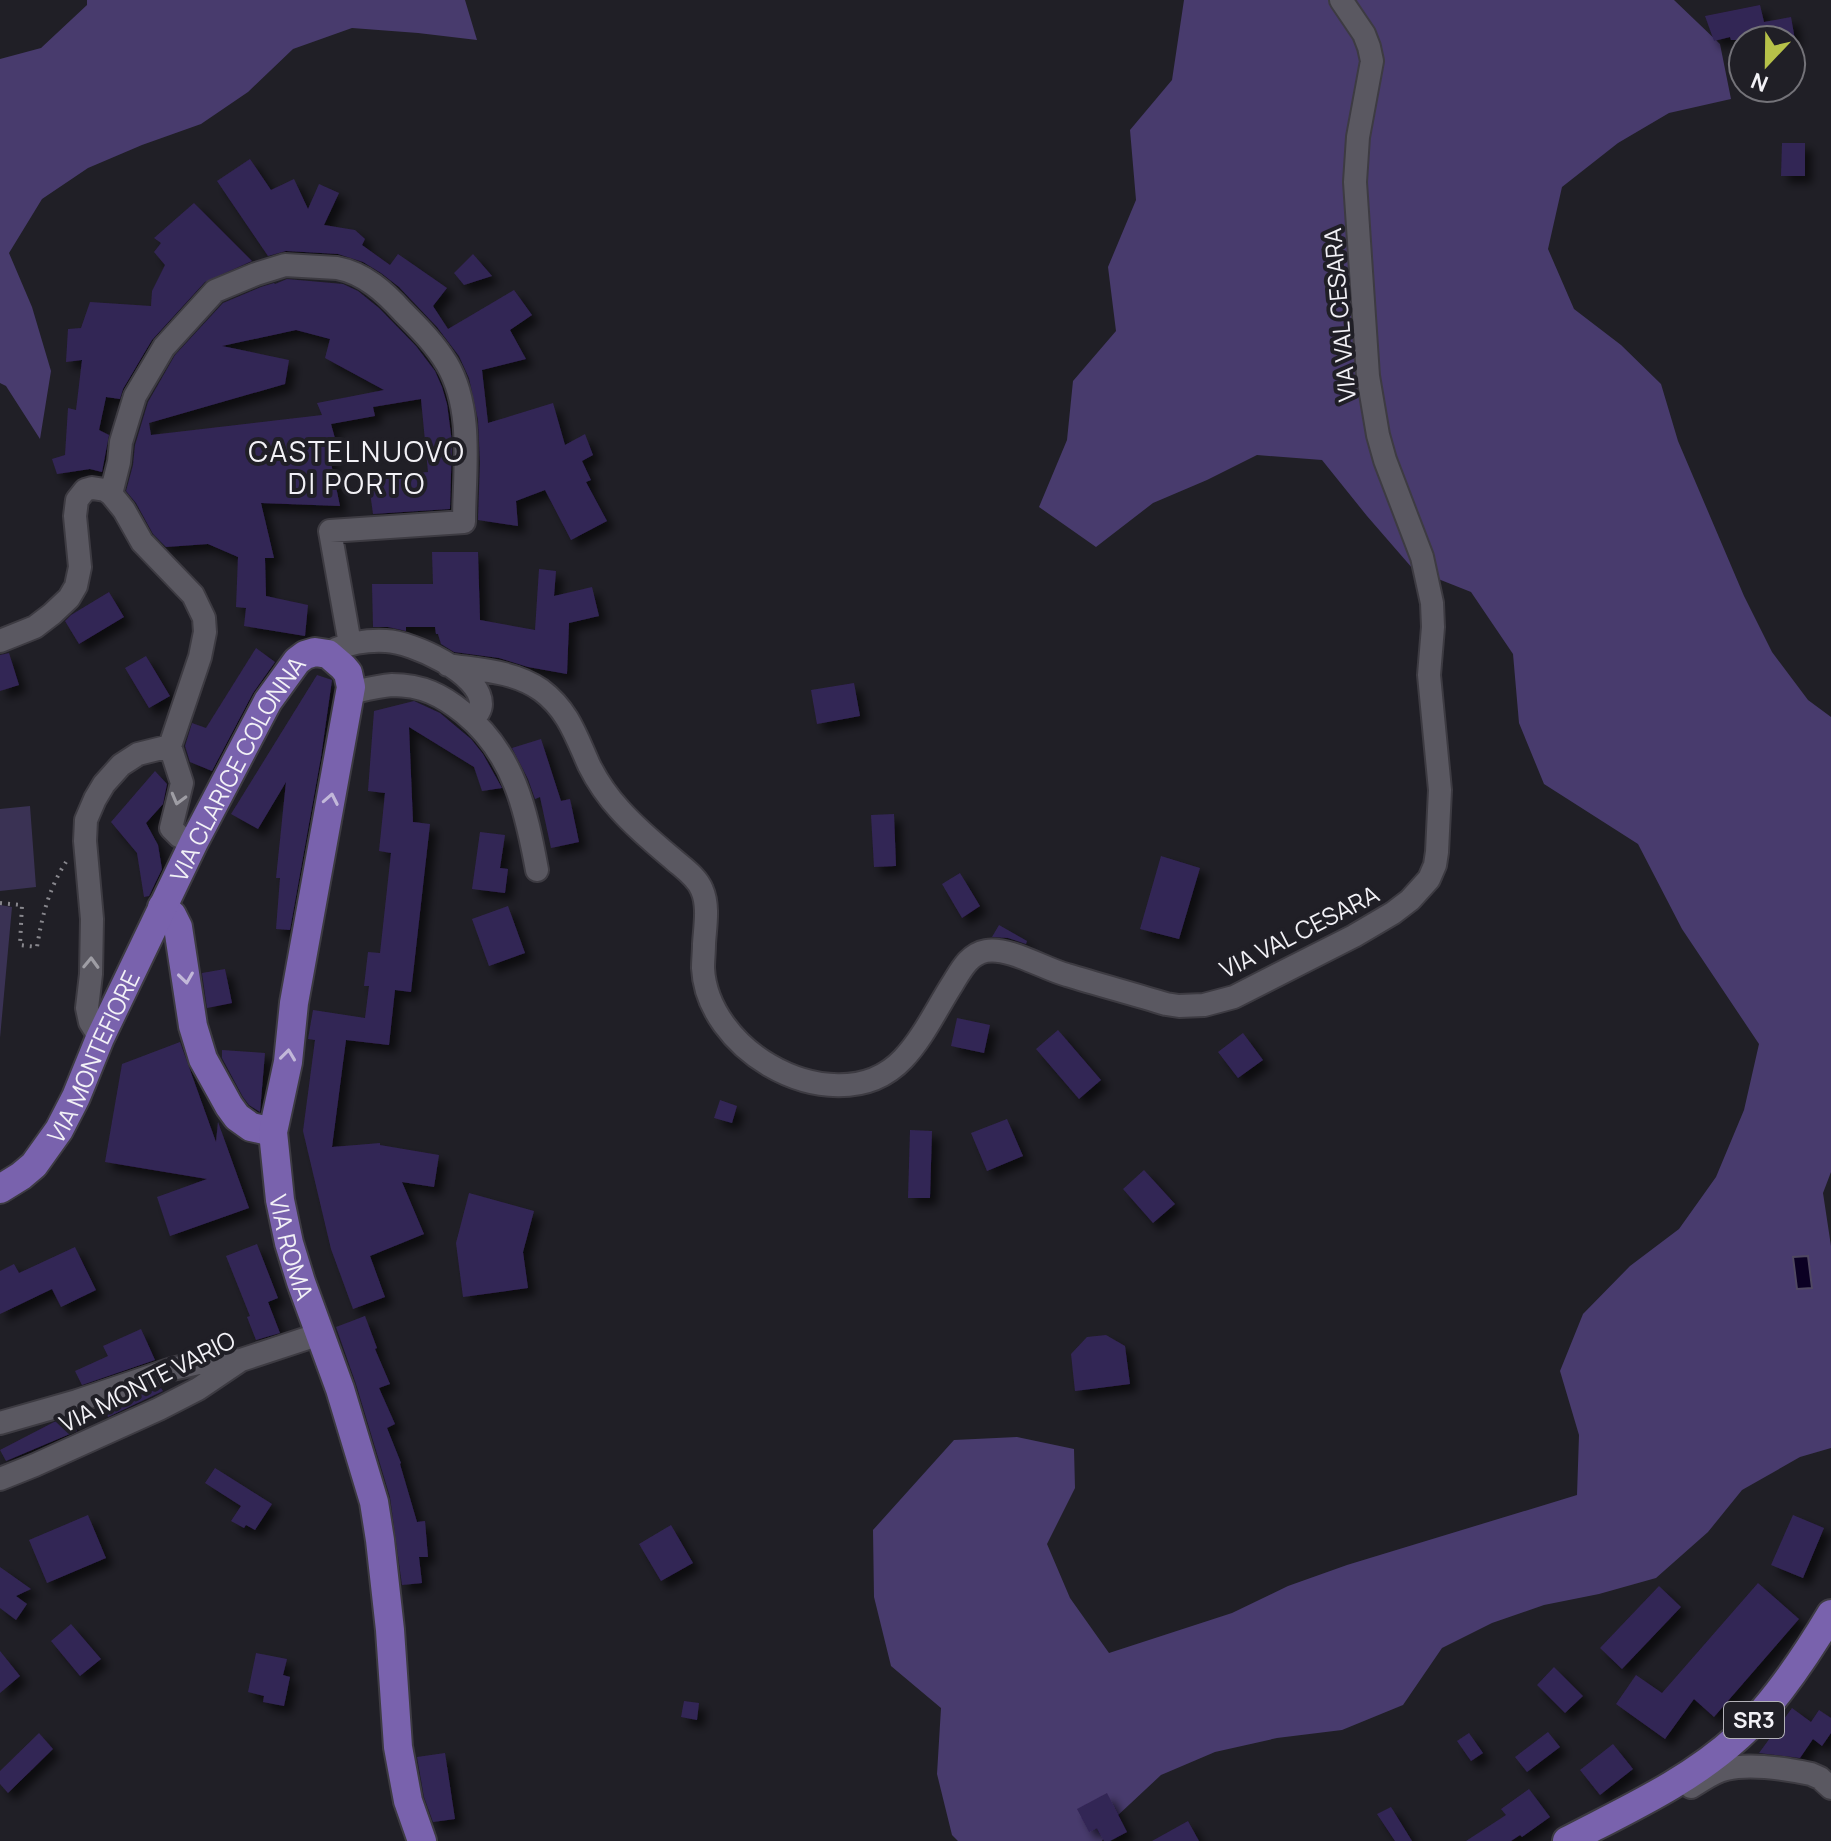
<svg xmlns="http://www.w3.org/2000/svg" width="1831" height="1841" font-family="Manrope,sans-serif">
<defs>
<filter id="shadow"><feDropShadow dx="7" dy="7" stdDeviation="4" flood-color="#0009"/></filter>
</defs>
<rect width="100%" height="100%" fill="#201f26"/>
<path fill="#3a3254" d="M 30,806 L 36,887 L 0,891 L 0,809 Z
M 0,905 L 12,907 L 0,1038 Z"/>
<path fill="#483b6d" d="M 87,0 L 465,0 L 477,40 L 418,33 L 352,28 L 293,49 L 248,92 L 201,124 L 142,145 L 88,168 L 42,199 L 9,253 L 32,307 L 51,371 L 40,439 L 6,386 L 0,383 L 0,59 L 41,48 L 87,5 Z
M 1184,0 L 1674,0 L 1720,44 L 1731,99 L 1669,113 L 1618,143 L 1562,187 L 1548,249 L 1574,309 L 1621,345 L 1661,384 L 1678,441 L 1744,596 L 1772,652 L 1808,700 L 1831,717 L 1831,1172 L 1823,1193 L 1831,1246 L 1831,1448 L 1800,1457 L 1742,1490 L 1708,1532 L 1656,1578 L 1599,1594 L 1544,1605 L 1492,1623 L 1442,1648 L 1403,1705 L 1342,1730 L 1277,1738 L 1215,1752 L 1161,1775 L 1115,1818 L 1102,1841 L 958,1841 L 952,1835 L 937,1774 L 941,1708 L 891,1666 L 874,1597 L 873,1530 L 954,1440 L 1017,1437 L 1074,1449 L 1075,1488 L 1047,1544 L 1070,1598 L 1109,1653 L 1232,1613 L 1288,1586 L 1347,1565 L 1577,1495 L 1579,1435 L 1560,1371 L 1583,1314 L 1630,1266 L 1679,1229 L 1716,1177 L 1744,1110 L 1759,1044 L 1682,929 L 1638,844 L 1544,784 L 1519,723 L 1513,654 L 1471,592 L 1413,569 L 1367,516 L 1322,460 L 1257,455 L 1207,480 L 1153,503 L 1096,547 L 1039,507 L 1067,440 L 1073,381 L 1116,331 L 1108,267 L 1136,200 L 1130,130 L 1172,80 Z"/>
<path fill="#0b0023" stroke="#504862" stroke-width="2" d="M 1808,1256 L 1812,1288 L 1797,1289 L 1793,1257 Z"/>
<path fill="#332555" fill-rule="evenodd" filter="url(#shadow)" d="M 1760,5 L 1764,22 L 1791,17 L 1795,40 L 1731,40 L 1730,37 L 1714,41 L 1705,16 Z
M 1782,143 L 1805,143 L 1805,176 L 1781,176 Z
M 250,159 L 271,190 L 294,179 L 308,209 L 319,184 L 339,193 L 324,225 L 355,230 L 365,239 L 362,245 L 390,265 L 398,254 L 447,288 L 433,306 L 448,329 L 514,290 L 532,315 L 510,330 L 526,359 L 482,370 L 488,423 L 553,403 L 565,445 L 585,434 L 593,455 L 582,461 L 591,480 L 586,482 L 607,521 L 571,540 L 545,490 L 516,501 L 518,526 L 478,520 L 480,463 L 478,420 L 469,378 L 459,356 L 437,327 L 399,287 L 381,273 L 363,262 L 338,254 L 286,251 L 268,256 L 217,181 Z
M 194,203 L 252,261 L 205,282 L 152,340 L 123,389 L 120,399 L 106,397 L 99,430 L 109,435 L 102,472 L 90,469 L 57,474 L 52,459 L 65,455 L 68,408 L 76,410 L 82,360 L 66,362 L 68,329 L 81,328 L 90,302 L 151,306 L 152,291 L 165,265 L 154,252 L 161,243 L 154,238 Z
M 473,254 L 492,276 L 464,285 L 454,273 Z
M 287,279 L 343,284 L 358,291 L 379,308 L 416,346 L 435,371 L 442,387 L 447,404 L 452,442 L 450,509 L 373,514 L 368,477 L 428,472 L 421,399 L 373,407 L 375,416 L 331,424 L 336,442 L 327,444 L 340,506 L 261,503 L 274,558 L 265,558 L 266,596 L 308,605 L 305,636 L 244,626 L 246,608 L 236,607 L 238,557 L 208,544 L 166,547 L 153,534 L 136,503 L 126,491 L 133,465 L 135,445 L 148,402 L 175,355 L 223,303 L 261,287 L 274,283 L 275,284 ZM 296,330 L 330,339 L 325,358 L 384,390 L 317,403 L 322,415 L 151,435 L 149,423 L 285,384 L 289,360 L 222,346 Z
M 432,552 L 478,552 L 480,620 L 535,630 L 539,569 L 556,571 L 554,596 L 592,587 L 599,616 L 569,623 L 567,674 L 528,667 L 499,658 L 454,652 L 441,644 L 438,634 L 436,634 L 435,627 L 406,627 L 406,631 L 388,627 L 373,627 L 372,584 L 433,584 Z
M 109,592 L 124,617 L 79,644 L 65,621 L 71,615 Z
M 256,648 L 275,662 L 253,693 L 212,771 L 190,762 L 185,746 L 192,723 L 206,728 Z
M 9,653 L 19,685 L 0,691 L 0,655 Z
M 146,656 L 170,696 L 149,708 L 125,668 Z
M 317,675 L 332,680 L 321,757 L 290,930 L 276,929 L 280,878 L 276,878 L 286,782 L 258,829 L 231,814 Z
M 854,683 L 860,716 L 817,724 L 811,690 Z
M 414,701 L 440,713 L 471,739 L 483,754 L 502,788 L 482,791 L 474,767 L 409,727 L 413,822 L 430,824 L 411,992 L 395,990 L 389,1045 L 346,1040 L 332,1147 L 380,1143 L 380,1145 L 439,1155 L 434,1187 L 402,1182 L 424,1234 L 370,1256 L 385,1297 L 353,1309 L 331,1249 L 303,1131 L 315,1040 L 308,1039 L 313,1010 L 365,1018 L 369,986 L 364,986 L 368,952 L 380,953 L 391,853 L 379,851 L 385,793 L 368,791 L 374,711 Z
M 541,739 L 561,801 L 570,799 L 579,842 L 551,848 L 540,797 L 535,799 L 528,779 L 512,748 Z
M 155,771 L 167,784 L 163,804 L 146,823 L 158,845 L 162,869 L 149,896 L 144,897 L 137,853 L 111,822 Z
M 894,814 L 896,866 L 874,867 L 871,815 Z
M 480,832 L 505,835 L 500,868 L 508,869 L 505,893 L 472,889 Z
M 1161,856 L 1200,868 L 1179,939 L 1140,929 Z
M 960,873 L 980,906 L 962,918 L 942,884 Z
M 508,906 L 525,953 L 489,966 L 472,919 Z
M 999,925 L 1027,941 L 1026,944 L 1008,938 L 992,937 Z
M 225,969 L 232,1003 L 207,1008 L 202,973 Z
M 957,1018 L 990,1025 L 984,1053 L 951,1046 Z
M 1058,1030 L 1101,1080 L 1079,1099 L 1036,1049 Z
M 1243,1033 L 1263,1060 L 1238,1078 L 1218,1052 Z
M 180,1042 L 216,1142 L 218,1122 L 249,1208 L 170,1236 L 157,1197 L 207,1179 L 105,1162 L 122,1064 Z
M 222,1050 L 265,1053 L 260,1112 L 249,1105 L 243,1097 L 222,1058 Z
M 720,1100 L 737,1106 L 732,1123 L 714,1118 Z
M 1007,1119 L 1023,1156 L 987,1171 L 971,1133 Z
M 910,1130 L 932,1131 L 930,1198 L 908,1198 Z
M 1144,1170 L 1175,1204 L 1153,1223 L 1123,1189 Z
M 469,1193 L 534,1211 L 523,1252 L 528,1288 L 463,1297 L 456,1243 Z
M 257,1244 L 278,1298 L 268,1302 L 280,1333 L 256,1340 L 247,1317 L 250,1316 L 226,1256 Z
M 75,1247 L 96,1290 L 61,1307 L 52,1289 L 0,1314 L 0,1271 L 14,1264 L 19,1273 Z
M 365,1316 L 377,1348 L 375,1349 L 390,1384 L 379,1388 L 395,1424 L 387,1428 L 401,1463 L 400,1464 L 417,1522 L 425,1521 L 428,1557 L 419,1557 L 422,1583 L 402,1585 L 390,1497 L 356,1384 L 336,1327 Z
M 141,1329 L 155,1360 L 82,1385 L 75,1371 L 108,1356 L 103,1346 Z
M 1106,1335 L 1125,1346 L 1130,1384 L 1075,1391 L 1071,1354 L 1087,1337 Z
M 161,1388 L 163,1391 L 108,1417 L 103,1407 Z
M 70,1418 L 77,1431 L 6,1461 L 0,1450 L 54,1422 Z
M 215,1468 L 272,1504 L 255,1530 L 246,1525 L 244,1528 L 231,1521 L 241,1506 L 205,1483 Z
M 88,1515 L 106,1558 L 47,1583 L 29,1540 Z
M 1793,1515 L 1824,1528 L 1803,1578 L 1771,1565 Z
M 671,1525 L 693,1563 L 661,1581 L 639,1544 Z
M 0,1567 L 31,1589 L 16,1596 L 27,1604 L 16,1620 L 0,1608 Z
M 1758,1583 L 1799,1619 L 1714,1717 L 1694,1699 L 1665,1739 L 1616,1704 L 1636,1675 L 1662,1693 Z
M 1659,1586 L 1681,1607 L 1622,1669 L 1600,1648 Z
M 71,1624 L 101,1659 L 80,1676 L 51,1641 Z
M 0,1651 L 20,1676 L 0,1693 Z
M 256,1653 L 287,1659 L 283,1675 L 290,1677 L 284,1706 L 263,1702 L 264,1696 L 248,1692 Z
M 1554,1667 L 1583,1696 L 1565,1713 L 1537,1685 Z
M 684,1701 L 699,1703 L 697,1720 L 681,1717 Z
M 1792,1708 L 1811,1722 L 1819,1710 L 1831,1718 L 1831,1733 L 1822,1746 L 1813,1739 L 1800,1758 L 1759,1753 Z
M 1548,1732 L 1560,1747 L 1527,1772 L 1515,1757 Z
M 39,1733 L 53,1749 L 8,1793 L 0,1784 L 0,1771 Z
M 1469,1733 L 1483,1753 L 1471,1761 L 1457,1741 Z
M 1613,1744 L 1633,1769 L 1600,1795 L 1580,1770 Z
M 445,1753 L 455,1819 L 433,1822 L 424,1797 L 417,1757 Z
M 1529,1789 L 1550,1817 L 1522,1837 L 1520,1835 L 1511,1841 L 1466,1841 L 1506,1815 L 1501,1809 Z
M 1107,1793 L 1127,1832 L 1110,1841 L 1104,1841 L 1097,1828 L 1089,1832 L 1077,1809 Z
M 1391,1807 L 1412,1841 L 1395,1841 L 1377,1814 Z
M 1188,1821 L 1199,1841 L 1152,1841 Z"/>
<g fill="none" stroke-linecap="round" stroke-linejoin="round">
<defs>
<path id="minor" d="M 111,494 L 119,462 L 121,442 L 135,396 L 164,347 L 215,291 L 256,274 L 285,265 L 337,268 C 364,273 385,292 403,312 C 419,328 435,344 447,364 C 474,410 464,472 464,522 L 330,531 L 350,644
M 0,641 L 35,627 L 52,614 L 69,598 L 76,586 L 80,567 L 75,516 L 77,500 L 85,490 L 92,488 L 105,490 L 111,494 L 124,510 L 142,542 L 193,595 L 204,618 L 205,632 L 200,657 L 170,746 L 182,783 L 171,828 L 179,836 L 194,842
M 336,649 C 351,643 369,640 386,641 C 412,642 481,673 481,704 C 481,710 477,715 473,720
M 448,665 C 480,670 514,671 541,690 C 568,710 576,736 589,765 C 597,781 608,797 620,810 C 636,828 655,844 673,859 C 683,868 697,877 702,890 C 709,906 705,927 704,944 C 704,952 703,960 703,968 C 705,1009 735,1045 769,1065 C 810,1089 867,1097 903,1059 C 923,1038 937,1008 953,983 C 961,970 969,954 986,951 C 1010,947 1044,969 1067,975 C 1100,985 1133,994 1166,1004 L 1179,1006 L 1204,1005 L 1234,997 L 1354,936 L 1393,913 L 1410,900 L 1429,879 L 1435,865 L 1437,852 L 1440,790 L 1429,675 L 1433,627 L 1432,603 L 1422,557 L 1385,460 L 1378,435 L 1368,376 L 1355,182 L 1358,137 L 1372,61 L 1369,47 L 1364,34 L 1341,0
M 350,693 C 363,690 378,686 392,685 C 422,685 442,695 464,713 C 514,754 526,810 537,870
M 100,1038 L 90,1022 L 87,1008 L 91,974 L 92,919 L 85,841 L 86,820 L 95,799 L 104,784 L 121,765 L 138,754 L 170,746
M 0,1423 L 77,1401 L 172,1369 L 203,1362 L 240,1360
M 0,1479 L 35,1465 L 159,1409 L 198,1389 L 241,1360 L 320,1334
M 1691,1787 C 1702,1781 1712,1772 1726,1769 C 1750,1763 1787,1769 1811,1774 L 1820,1778 L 1831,1788"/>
<g id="major">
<path d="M 162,907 L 172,915 L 178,927 L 193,1026 L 203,1059 L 229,1106 L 237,1117 L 251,1127 L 273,1132"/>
<path id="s1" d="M 0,1189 L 21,1176 L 34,1165 L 59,1130 L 76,1097 L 100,1038 L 194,842 L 268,701 L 297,661 L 305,655 L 315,652 L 328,654 L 343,667 L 348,673 L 351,687 L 294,1003 L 288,1062 L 273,1132 L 280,1200 L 289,1243 L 301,1282 L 340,1389 L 374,1502 L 380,1540 L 390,1630 L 398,1747 L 408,1801 L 422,1841"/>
<path d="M 1567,1841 C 1626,1810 1689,1782 1739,1736 C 1773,1705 1807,1654 1831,1614"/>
</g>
</defs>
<use href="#minor" stroke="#3d3b42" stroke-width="26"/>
<use href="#major" stroke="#3d3b42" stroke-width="32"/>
<path stroke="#88878d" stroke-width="4" stroke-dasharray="2 6" stroke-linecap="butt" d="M 0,903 L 22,905 L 20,945 L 37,947 C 42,916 49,888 66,862"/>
<use href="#minor" stroke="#5a5861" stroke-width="22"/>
<use href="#major" stroke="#7962ad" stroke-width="28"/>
</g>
<defs><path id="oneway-chevron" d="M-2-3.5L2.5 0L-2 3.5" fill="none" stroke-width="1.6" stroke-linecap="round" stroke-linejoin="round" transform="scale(2)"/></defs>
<g stroke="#9e9da4">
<use href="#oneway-chevron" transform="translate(178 799) rotate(105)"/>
<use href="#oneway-chevron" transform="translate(91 963) rotate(-88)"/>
</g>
<g stroke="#c2b8d9">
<use href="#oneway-chevron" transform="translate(331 799) rotate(-79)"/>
<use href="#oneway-chevron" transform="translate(186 978) rotate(82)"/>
<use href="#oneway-chevron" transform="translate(288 1055) rotate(-83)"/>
</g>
<g text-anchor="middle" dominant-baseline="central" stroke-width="8" stroke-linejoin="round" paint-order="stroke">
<rect fill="#201f26" stroke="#b3b2b8" stroke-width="2" x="1724" y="1702" width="60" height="36" rx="6"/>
<g font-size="22" font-weight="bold" fill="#f2f1f6">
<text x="1754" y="1720">SR3</text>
</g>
<g font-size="24" fill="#f2f1f6" stroke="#201f26">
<text transform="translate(1339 315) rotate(-95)">VIA VAL CESARA</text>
<text stroke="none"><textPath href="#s1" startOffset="488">VIA CLARICE COLONNA</textPath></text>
<text transform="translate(1299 931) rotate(-27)">VIA VAL CESARA</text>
<text stroke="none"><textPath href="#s1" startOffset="166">VIA MONTEFIORE</textPath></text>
<text stroke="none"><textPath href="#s1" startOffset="1256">VIA ROMA</textPath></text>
<text transform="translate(147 1381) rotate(-27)">VIA MONTE VARIO</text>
</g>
<g font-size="28" letter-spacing="2" fill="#f2f1f6" stroke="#201f26">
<text x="357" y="451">CASTELNUOVO<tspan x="357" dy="32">DI PORTO</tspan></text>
</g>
</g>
<g transform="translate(1767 64) rotate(202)"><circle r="38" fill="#201f26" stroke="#747379" stroke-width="2"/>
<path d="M0-6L14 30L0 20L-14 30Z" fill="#b6c149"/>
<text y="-12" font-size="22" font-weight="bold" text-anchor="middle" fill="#f2f1f6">N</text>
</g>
</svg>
